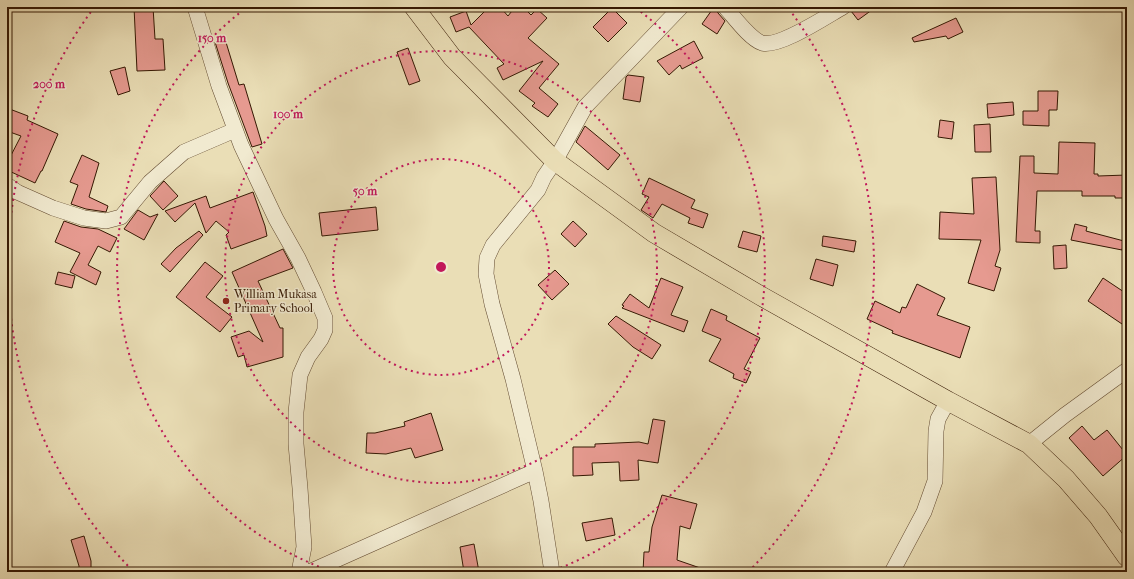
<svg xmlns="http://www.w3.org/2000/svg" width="1134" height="579" font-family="'IM FELL French Canon',serif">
<rect width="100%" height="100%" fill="#eadeb6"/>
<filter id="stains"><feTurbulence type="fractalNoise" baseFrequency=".005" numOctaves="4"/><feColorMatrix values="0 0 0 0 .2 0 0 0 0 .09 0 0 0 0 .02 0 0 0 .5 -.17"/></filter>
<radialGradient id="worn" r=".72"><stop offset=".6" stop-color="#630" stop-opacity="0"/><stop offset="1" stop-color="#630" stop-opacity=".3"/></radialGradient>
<path fill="#e69a90" stroke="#351803" d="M 134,7 L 153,7 L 155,39 L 163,39 L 165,70 L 137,71 Z
M 489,7 L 500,7 L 508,16 L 515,7 L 523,7 L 531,15 L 537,9 L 547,18 L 528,38 L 559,64 L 539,88 L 558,104 L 548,117 L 532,106 L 535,103 L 519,91 L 543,61 L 503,80 L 497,68 L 504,64 L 469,27 L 456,32 L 450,17 L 466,11 L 471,25 Z
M 714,7 L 716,7 L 718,13 L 725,21 L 717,34 L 702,24 Z
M 852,7 L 876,7 L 858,20 L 851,11 Z
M 612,8 L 627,23 L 608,42 L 593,27 Z
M 956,18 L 963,32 L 948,39 L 946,36 L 914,42 L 912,38 Z
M 225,39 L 239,85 L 244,84 L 262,144 L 252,147 L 228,83 L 215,42 Z
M 694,41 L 703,58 L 682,69 L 680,65 L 669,75 L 657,61 Z
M 408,48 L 420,81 L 409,85 L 397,52 Z
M 125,67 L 130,91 L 118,95 L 110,71 Z
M 628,75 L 644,77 L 640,102 L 623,99 L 626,77 Z
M 1038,91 L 1058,91 L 1057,110 L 1049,110 L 1049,126 L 1023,125 L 1023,111 L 1038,111 Z
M 1013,102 L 1014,115 L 988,118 L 987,104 Z
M 7,108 L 28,116 L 27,120 L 58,134 L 42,171 L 41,171 L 35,183 L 7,170 L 7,163 L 21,136 L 7,131 Z
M 940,120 L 954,122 L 952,139 L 938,137 Z
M 990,124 L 991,152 L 975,152 L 974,125 Z
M 585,126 L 620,155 L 608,170 L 576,142 Z
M 1059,142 L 1095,143 L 1094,174 L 1098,174 L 1098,176 L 1127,175 L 1127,198 L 1115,198 L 1115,196 L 1082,196 L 1082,191 L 1037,191 L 1035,231 L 1040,231 L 1040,243 L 1016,242 L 1020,156 L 1034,156 L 1034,173 L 1058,174 Z
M 82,155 L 99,163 L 89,197 L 108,206 L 106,212 L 86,209 L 71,204 L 78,185 L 70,182 Z
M 996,177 L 1000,250 L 995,266 L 1001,268 L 994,291 L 968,283 L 981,240 L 939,239 L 940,212 L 974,214 L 972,178 Z
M 649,178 L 695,200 L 691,208 L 708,214 L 703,228 L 688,223 L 690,218 L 662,204 L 653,218 L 641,210 L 649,197 L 642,194 Z
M 164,181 L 178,196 L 163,210 L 150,196 Z
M 253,192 L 265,226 L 267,236 L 231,249 L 226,235 L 229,232 L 216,221 L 206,233 L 195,203 L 175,222 L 165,211 L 206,196 L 210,208 Z
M 376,207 L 378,230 L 322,236 L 319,213 Z
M 138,210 L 150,217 L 158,214 L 144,240 L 124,229 Z
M 64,221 L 81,227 L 98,229 L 117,238 L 110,252 L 98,246 L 88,265 L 101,272 L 96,285 L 70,272 L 80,253 L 55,242 Z
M 573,221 L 587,234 L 575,247 L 561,234 Z
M 1075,224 L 1087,227 L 1086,231 L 1124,241 L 1122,250 L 1071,240 Z
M 199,231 L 203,235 L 170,272 L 161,264 L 176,248 Z
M 743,231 L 761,236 L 757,252 L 738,247 Z
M 823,236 L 856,241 L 854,252 L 822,246 Z
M 1066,245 L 1067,268 L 1054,269 L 1053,246 Z
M 283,249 L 293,268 L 258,281 L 280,328 L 283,328 L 283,357 L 247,367 L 244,355 L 238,357 L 231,337 L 249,331 L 263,342 L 232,272 Z
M 816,259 L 838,265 L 833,286 L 810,279 Z
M 205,262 L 223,276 L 206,297 L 232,317 L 220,332 L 176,297 Z
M 555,270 L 569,284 L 552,300 L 538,285 Z
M 58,272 L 75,276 L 72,288 L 55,284 Z
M 661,278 L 683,287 L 671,315 L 688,321 L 684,332 L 622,308 L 624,306 L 622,305 L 630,294 L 649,308 Z
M 1103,278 L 1127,294 L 1127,317 L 1122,324 L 1088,301 Z
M 917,284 L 945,298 L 937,315 L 970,327 L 960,358 L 892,333 L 893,331 L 867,319 L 875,301 L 900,313 L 902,307 L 906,308 Z
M 711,309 L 727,316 L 726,320 L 760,338 L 744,369 L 751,372 L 746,383 L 733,378 L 734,374 L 709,361 L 721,339 L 702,331 Z
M 616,316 L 661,345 L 652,359 L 633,347 L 608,324 Z
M 431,413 L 443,450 L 415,458 L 411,448 L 386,454 L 366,453 L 367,433 L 375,433 L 405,426 L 404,422 Z
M 653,419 L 665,421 L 658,463 L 638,460 L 639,480 L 620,481 L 619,462 L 592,463 L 593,475 L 573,476 L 573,447 L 595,447 L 595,444 L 639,442 L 648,444 Z
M 1082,426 L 1094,440 L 1107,430 L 1127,455 L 1103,476 L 1069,438 Z
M 662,495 L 697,504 L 690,529 L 680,526 L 677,560 L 706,570 L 706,572 L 643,572 L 644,552 L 649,552 L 652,527 Z
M 612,518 L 615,535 L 586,541 L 582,523 Z
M 84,536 L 91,561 L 91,572 L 79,572 L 79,566 L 71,540 Z
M 474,544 L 479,572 L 464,572 L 460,547 Z"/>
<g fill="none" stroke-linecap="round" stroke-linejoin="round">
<defs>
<path id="minor" d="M 195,7 L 219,86 L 241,145 L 276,219 L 298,258 L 314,292 L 325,318 L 325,330 L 321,339 L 308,357 L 300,375 L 296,412 L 296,444 L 300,488 L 304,547 L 299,572
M 725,7 C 734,17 750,39 762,43 C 779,48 827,16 843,7
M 7,185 L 17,192 L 53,208 L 84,218 L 106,221 L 121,217 L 150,182 L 184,152 L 235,130
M 1029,444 L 1065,415 L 1127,370
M 309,572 L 535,471
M 552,572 L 541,501 L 535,471 L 513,379 L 492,304 L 486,274 L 487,258 L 493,245 L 538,190 L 544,177 L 555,161 L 585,107 L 681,7
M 892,572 L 924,512 L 935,481 L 936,431 L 938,419 L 948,401"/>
<path id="major" d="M 414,7 L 452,57 L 555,161 L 654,233 L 761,296 L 948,401 L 1029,444 L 1066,479 L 1098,516 L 1127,557"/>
</defs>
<use href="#minor" stroke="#624a30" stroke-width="16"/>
<use href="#major" stroke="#351803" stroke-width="20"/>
<use href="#minor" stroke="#f1ead0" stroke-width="15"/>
<use href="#major" stroke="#eadeb6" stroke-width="19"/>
</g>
<g fill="none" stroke="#c2185b" stroke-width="2" stroke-dasharray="2 4">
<circle cx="441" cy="267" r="108"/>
<circle cx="441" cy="267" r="216"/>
<path d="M330 571A324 324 0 0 1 246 8M636 8A324 324 0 0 1 552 571"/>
<path d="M132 570A433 433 0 0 1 93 9M789 9A433 433 0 0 1 750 570"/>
</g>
<circle fill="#8f2418" stroke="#f1ead0" stroke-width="1.5" cx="226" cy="301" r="4"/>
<g text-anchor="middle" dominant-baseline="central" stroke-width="3" stroke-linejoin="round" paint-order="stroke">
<g font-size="12" fill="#351803" stroke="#f1ead0" text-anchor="start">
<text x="234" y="294">William Mukasa<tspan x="234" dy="14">Primary School</tspan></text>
</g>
</g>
<circle cx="441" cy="267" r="6" fill="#c2185b" stroke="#f1ead0" stroke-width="2"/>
<g font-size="12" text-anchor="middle" font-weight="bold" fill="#c2185b" stroke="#f1ead0" stroke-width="3" stroke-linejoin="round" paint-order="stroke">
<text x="212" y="42">150 m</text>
<text x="49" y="88">200 m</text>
<text x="288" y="118">100 m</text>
<text x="365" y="195">50 m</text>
</g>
<rect width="1134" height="579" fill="none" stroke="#eadeb6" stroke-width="24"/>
<rect x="8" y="8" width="1118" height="563" fill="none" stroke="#351803" stroke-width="2"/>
<rect x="12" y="12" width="1110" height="555" fill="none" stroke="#351803"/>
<rect width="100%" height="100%" filter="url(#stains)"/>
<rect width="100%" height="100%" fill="url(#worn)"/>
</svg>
